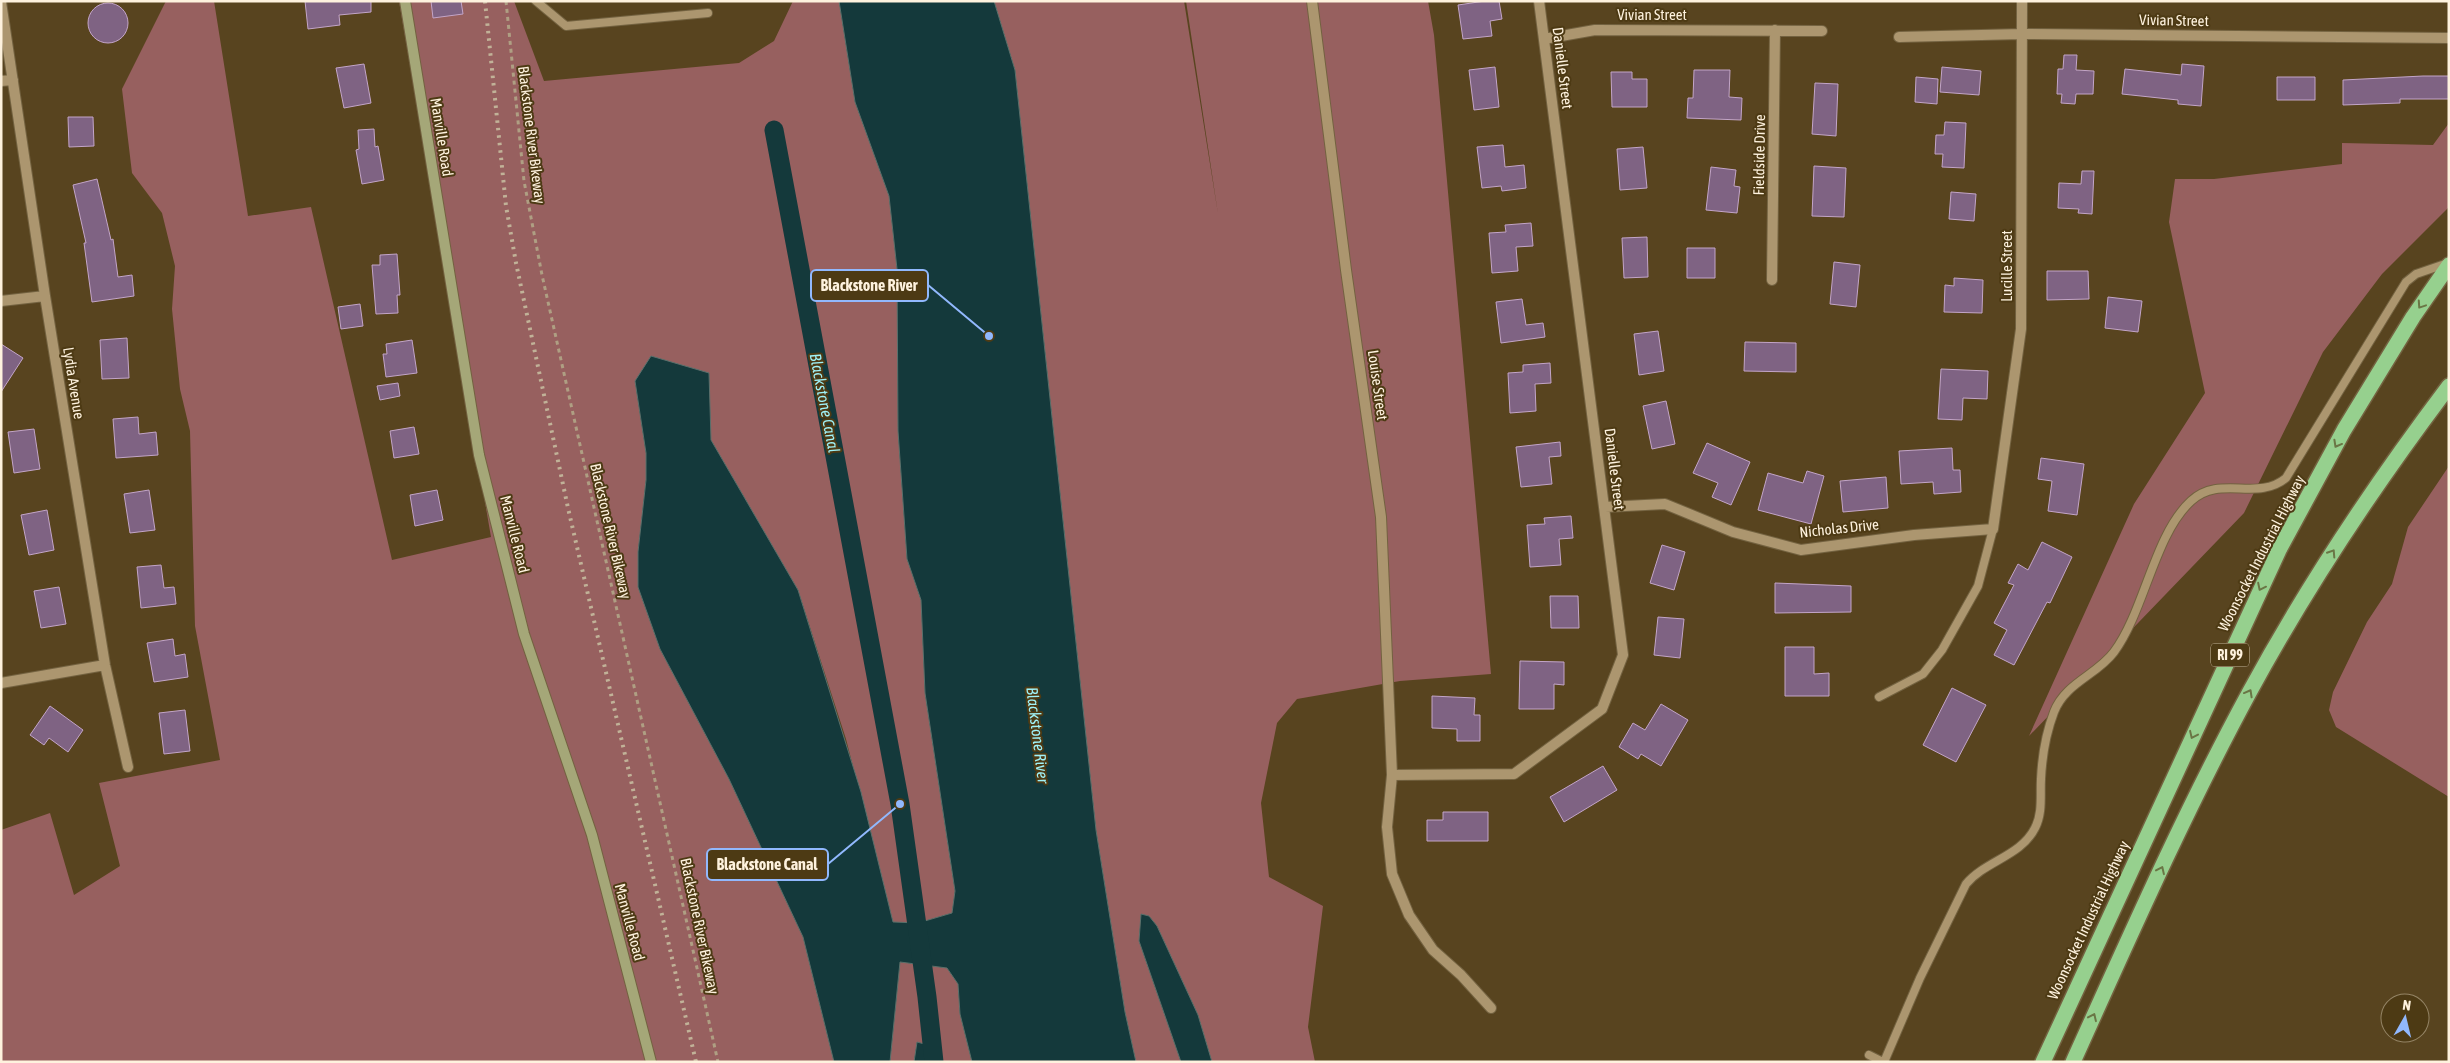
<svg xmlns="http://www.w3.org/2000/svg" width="2450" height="1063" font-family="'Asap Condensed',sans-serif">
<rect width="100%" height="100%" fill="#58441f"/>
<path fill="#97605f" d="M 166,1 L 214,1 L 248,216 L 311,207 L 392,560 L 491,537 L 399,1 L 514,1 L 544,81 L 739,63 L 774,41 L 793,1 L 839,1 L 855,102 L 889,196 L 897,269 L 898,431 L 907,559 L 921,600 L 925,693 L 955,891 L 952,913 L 918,923 L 893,922 L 846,739 L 798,590 L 711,440 L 708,373 L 635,381 L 646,453 L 646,480 L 638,552 L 638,587 L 660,649 L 729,779 L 803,937 L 834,1062 L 1,1062 L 1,830 L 50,813 L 74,895 L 120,866 L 99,783 L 220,760 L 195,626 L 190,431 L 180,389 L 172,309 L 175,266 L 162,213 L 132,173 L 122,89 Z
M 994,1 L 1184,1 L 1218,214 L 1186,1 L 1428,1 L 1434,35 L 1491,674 L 1400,681 L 1297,699 L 1277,723 L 1261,803 L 1269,877 L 1323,906 L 1308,1027 L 1315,1062 L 1212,1062 L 1198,1015 L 1157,926 L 1149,916 L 1141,915 L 1139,941 L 1181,1062 L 1136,1062 L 1125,1012 L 1096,830 L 1015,70 Z
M 2449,123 L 2449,207 L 2382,274 L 2323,352 L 2244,513 L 2029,736 L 2134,504 L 2205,393 L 2169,222 L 2175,179 L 2214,179 L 2342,164 L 2342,143 L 2433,145 Z
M 2449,466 L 2449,797 L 2336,727 L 2329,710 L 2333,692 L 2367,622 L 2392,584 L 2408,527 Z
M 900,962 L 947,968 L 958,984 L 960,1014 L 972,1062 L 939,1062 L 928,1045 L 917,1042 L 914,1062 L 890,1062 Z"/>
<path fill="#14393b" stroke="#5a706c" d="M 839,1 L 994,1 L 1015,70 L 1096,830 L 1125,1012 L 1136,1062 L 972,1062 L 960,1014 L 958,984 L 947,968 L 900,962 L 890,1062 L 834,1062 L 803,937 L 729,779 L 660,649 L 638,587 L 638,552 L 646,480 L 646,453 L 635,381 L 651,356 L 709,373 L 711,440 L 798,590 L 861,792 L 893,922 L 918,923 L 952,913 L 955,891 L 925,693 L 921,600 L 907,559 L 898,431 L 897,269 L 889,196 L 855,102 Z
M 1141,914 L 1149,916 L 1157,926 L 1198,1015 L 1212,1062 L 1181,1062 L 1139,941 Z
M 917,1042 L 928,1045 L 939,1062 L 914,1062 Z"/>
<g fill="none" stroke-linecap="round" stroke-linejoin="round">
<path stroke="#14393b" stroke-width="19" d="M 774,130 L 900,804 L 927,997 L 934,1062"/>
</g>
<path fill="#7f6383" stroke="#c3a5c8" d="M 305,1 L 371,1 L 371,12 L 339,15 L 340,25 L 308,29 Z
M 431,1 L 461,1 L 463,14 L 433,18 Z
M 1485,1 L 1499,1 L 1502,19 L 1490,21 L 1492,36 L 1463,39 L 1458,5 Z
M88 23a20 20 0 1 1 40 0a20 20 0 1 1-40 0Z
M 2064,55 L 2077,55 L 2076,70 L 2094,71 L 2093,94 L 2076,94 L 2075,104 L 2061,103 L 2062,94 L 2057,94 L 2058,69 L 2063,69 Z
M 364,64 L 371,103 L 344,108 L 336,68 Z
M 2182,64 L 2204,66 L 2201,106 L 2178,104 L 2178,100 L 2122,94 L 2125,69 L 2181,75 Z
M 1495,67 L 1499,107 L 1474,110 L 1469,70 Z
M 1942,67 L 1981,71 L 1979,95 L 1940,92 Z
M 1694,70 L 1730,70 L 1729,97 L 1742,98 L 1741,120 L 1687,118 L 1688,98 L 1693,98 Z
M 1611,72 L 1632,72 L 1632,79 L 1647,79 L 1647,107 L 1612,107 Z
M 2423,76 L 2449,76 L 2449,99 L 2400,99 L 2400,103 L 2343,105 L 2343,80 Z
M 1916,77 L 1938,79 L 1937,104 L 1915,102 Z
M 2277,77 L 2315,77 L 2315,100 L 2277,100 Z
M 1815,83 L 1838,84 L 1836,136 L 1812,134 Z
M 68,117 L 93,117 L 94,146 L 69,147 Z
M 1945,122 L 1966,123 L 1964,168 L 1942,167 L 1943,154 L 1935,154 L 1936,135 L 1944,135 Z
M 374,129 L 375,147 L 378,146 L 384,180 L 362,184 L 356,150 L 359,149 L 358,130 Z
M 1503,145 L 1505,167 L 1524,165 L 1526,188 L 1502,191 L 1501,186 L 1482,188 L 1477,147 Z
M 1643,147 L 1647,188 L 1620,190 L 1617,149 Z
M 1814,166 L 1846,168 L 1844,217 L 1812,216 Z
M 1711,167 L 1736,170 L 1734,186 L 1740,187 L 1737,213 L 1706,210 Z
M 2082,171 L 2094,171 L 2092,214 L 2078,213 L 2079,209 L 2058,208 L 2059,183 L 2081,184 Z
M 97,179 L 111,240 L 113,239 L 118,277 L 132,275 L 134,296 L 92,302 L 84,243 L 86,243 L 73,185 Z
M 1951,192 L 1976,194 L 1974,221 L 1949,219 Z
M 1531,223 L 1533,246 L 1516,247 L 1518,271 L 1492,273 L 1489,233 L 1506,232 L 1505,225 Z
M 1647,237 L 1648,277 L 1624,278 L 1622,238 Z
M 1687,248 L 1715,248 L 1715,278 L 1687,278 Z
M 397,254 L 400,295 L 397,295 L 398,313 L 376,314 L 372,265 L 380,265 L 380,255 Z
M 1834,262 L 1860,265 L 1856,307 L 1830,304 Z
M 2047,271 L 2088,271 L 2089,299 L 2047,300 Z
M 1954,278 L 1983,280 L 1982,313 L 1944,312 L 1945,285 L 1954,286 Z
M 2108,297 L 2142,301 L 2138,332 L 2105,328 Z
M 1522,299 L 1526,325 L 1543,323 L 1545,337 L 1501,343 L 1496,302 Z
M 360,304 L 363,326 L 341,329 L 338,307 Z
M 1658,331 L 1664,371 L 1639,375 L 1634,334 Z
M 127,338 L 129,378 L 102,379 L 100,340 Z
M 412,340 L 417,373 L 386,377 L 383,354 L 387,354 L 386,344 Z
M 1745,342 L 1796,343 L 1796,372 L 1744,371 Z
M 1,344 L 23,358 L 1,392 Z
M 1550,363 L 1551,383 L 1535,384 L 1536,411 L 1510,413 L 1508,373 L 1523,372 L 1523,365 Z
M 1941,369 L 1988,371 L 1987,399 L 1963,398 L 1962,420 L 1938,419 Z
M 398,383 L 400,396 L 380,400 L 377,386 Z
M 1666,401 L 1675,444 L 1652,449 L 1643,406 Z
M 138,417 L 139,434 L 156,432 L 158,455 L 116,458 L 113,419 Z
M 414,427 L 419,454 L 394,458 L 390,431 Z
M 34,429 L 40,469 L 14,473 L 8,432 Z
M 1560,442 L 1561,456 L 1549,457 L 1552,484 L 1521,487 L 1516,447 Z
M 1707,443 L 1750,462 L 1731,505 L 1712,497 L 1718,483 L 1693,473 Z
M 1952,448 L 1953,470 L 1960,470 L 1961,492 L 1934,494 L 1933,482 L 1901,484 L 1899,451 Z
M 2041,458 L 2084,464 L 2077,515 L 2048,511 L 2052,481 L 2038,479 Z
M 1807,471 L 1824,476 L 1811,524 L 1758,510 L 1768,473 L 1803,483 Z
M 1886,477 L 1888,508 L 1843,512 L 1840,481 Z
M 149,490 L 155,530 L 130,533 L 124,494 Z
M 437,490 L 443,520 L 415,526 L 410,495 Z
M 47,510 L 54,550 L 29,555 L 21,515 Z
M 1571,516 L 1573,538 L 1559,539 L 1561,565 L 1530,567 L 1527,525 L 1545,524 L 1544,518 Z
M 2042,542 L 2072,557 L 2050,603 L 2047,602 L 2014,665 L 1994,655 L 2007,630 L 1994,623 L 2014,585 L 2008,583 L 2018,564 L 2028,570 Z
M 1662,545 L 1685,552 L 1674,590 L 1650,583 Z
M 161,565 L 164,588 L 174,587 L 176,604 L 141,608 L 137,567 Z
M 1775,583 L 1851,586 L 1851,612 L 1775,613 Z
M 59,587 L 66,624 L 41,628 L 34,591 Z
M 1550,596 L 1578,596 L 1579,628 L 1551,628 Z
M 1658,617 L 1684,619 L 1680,658 L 1654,655 Z
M 173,639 L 175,656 L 185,654 L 188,677 L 154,682 L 147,643 Z
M 1785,647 L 1814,647 L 1814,674 L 1829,673 L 1829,696 L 1785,696 Z
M 1520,661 L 1564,662 L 1564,685 L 1554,684 L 1554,709 L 1519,709 Z
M 1952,688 L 1986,705 L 1956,762 L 1923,745 Z
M 1432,696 L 1475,698 L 1474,715 L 1480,715 L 1480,741 L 1457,741 L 1457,729 L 1432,728 Z
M 1661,704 L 1688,720 L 1661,766 L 1641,754 L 1638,759 L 1619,747 L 1633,723 L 1645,730 Z
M 50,706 L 83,730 L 68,752 L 49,738 L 44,745 L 30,735 Z
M 185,710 L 190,751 L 164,754 L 159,713 Z
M 1603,766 L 1617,790 L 1564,822 L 1550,797 Z
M 1443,812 L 1488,812 L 1488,841 L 1427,841 L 1427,820 L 1443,820 Z"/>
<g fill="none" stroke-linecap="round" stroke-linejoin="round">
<defs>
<path id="service" d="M 536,1 L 566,26 L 708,13
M 1879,697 L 1923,674 L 1942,650 L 1978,586 L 1993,529
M 1869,1055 L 1883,1062
M 1884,1062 L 1920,978 L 1966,884 C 1985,861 2021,856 2035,828 C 2043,813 2040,795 2041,779 C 2042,757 2046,733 2054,712 C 2065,683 2097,675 2114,652 C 2145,610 2154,535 2191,501 C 2220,474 2257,502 2286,478 L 2406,282 L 2416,274 L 2448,263"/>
<path id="minor" d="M 1312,1 L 1346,270 L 1381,517 L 1392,775 L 1387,827 L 1392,874 L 1409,915 L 1433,950 L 1461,975 L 1491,1008
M 1,2 L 45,296 L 105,665 L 128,767
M 1899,37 L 2022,34 L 2449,38
M 1544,39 L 1595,30 L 1822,31
M 1,81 L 13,80
M 1772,280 L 1775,30
M 1,301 L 45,296
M 1605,507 L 1665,504 L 1733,532 L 1801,550 L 1914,535 L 1993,529 L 2021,329 L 2022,1
M 1,683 L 105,665
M 1392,775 L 1514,774 L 1602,709 L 1623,655 L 1539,1"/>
<path id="secondary" d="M 405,1 L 479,455 L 524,634 L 592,835 L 651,1062"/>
<path id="motorway" d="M 2043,1062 L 2279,550 L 2344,430 L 2413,317 L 2449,265
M 2073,1062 C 2129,938 2184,813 2249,693 C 2307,586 2375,484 2449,386"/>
</defs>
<use href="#service" stroke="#736240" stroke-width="10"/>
<use href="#minor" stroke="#736240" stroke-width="12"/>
<use href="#secondary" stroke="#736240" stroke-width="12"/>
<use href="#motorway" stroke="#736240" stroke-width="18"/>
<path stroke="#af9f83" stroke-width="3" stroke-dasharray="4 4" stroke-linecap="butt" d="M 506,1 L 524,181 L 542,275 L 718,1062"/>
<use href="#service" stroke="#ac966f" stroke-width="8"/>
<use href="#minor" stroke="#ac966f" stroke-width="10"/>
<use href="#secondary" stroke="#a5a778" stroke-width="10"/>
<use href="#motorway" stroke="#96d08e" stroke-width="15"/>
<path stroke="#c1b298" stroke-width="4" stroke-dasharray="2.5 5" stroke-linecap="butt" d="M 485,1 L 506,206 L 516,263 L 568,508 L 696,1062"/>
</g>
<defs><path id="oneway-chevron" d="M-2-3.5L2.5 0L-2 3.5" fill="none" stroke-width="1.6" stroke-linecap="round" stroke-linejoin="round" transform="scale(1.25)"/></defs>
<g stroke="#6a7645">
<use href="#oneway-chevron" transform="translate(2421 305) rotate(124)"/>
<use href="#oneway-chevron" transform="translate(2337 444) rotate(119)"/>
<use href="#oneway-chevron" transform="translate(2332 553) rotate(-57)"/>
<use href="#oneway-chevron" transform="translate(2261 587) rotate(116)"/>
<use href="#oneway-chevron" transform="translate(2249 693) rotate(-61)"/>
<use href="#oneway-chevron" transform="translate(2193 735) rotate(115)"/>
<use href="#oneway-chevron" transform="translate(2161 870) rotate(-65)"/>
<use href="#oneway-chevron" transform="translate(2093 1017) rotate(-65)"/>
</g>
<g text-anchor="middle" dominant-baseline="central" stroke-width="4" stroke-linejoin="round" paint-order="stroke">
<rect fill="#4d3a14" stroke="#c9bba1" stroke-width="1" x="2211" y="643.5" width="38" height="23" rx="4"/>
<g font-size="14" font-weight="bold" fill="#fef2de">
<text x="2230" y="655">RI 99</text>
</g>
<g font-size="15" fill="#fef2de" stroke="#4d3a14">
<text x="1652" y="14">Vivian Street</text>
<text transform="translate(2174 20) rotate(1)">Vivian Street</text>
<text transform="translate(1563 68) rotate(83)">Danielle Street</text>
<text transform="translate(532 135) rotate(83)">Blackstone River Bikeway</text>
<text transform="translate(442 137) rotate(81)">Manville Road</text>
<text transform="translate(1759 155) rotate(-89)">Fieldside Drive</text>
<text transform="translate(2006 266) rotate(-90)">Lucille Street</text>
<text transform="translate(74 383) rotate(81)">Lydia Avenue</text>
<text transform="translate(1378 385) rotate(82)">Louise Street</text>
<text transform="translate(1615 469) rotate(83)">Danielle Street</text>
<text transform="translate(1839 528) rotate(-6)">Nicholas Drive</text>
<text transform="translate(611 531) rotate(77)">Blackstone River Bikeway</text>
<text transform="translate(515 534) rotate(76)">Manville Road</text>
<text transform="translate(2261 553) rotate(-63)">Woonsocket Industrial Highway</text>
<text transform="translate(2088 920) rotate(-65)">Woonsocket Industrial Highway</text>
<text transform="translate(630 922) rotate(75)">Manville Road</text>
<text transform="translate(700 926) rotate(78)">Blackstone River Bikeway</text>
</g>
<g font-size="16" font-style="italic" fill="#9ff2f8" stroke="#4d3a14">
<text transform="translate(825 403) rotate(79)">Blackstone Canal</text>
<text transform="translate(1038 735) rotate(83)">Blackstone River</text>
</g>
</g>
<path fill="none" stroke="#91b8fd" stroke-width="2" d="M989 336L928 285M900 804L828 864"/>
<g fill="#91b8fd" stroke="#4d3a14" stroke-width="2">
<circle cx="989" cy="336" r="5"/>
<circle cx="900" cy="804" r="5"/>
</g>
<g fill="#4d3a14" stroke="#91b8fd" stroke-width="2">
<rect x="811" y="270" width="117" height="31" rx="5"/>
<rect x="707" y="849" width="121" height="31" rx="5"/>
</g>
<g font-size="16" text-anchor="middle" font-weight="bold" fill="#fef2de">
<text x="869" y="291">Blackstone River</text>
<text x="767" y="870">Blackstone Canal</text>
</g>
<rect width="2450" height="1063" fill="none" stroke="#fef2de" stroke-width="5"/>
<g transform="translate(2405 1018) rotate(8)"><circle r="24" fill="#4d3a14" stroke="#948465"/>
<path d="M0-4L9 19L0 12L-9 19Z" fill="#91b8fd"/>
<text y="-8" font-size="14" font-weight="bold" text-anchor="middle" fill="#fef2de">N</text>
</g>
</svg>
